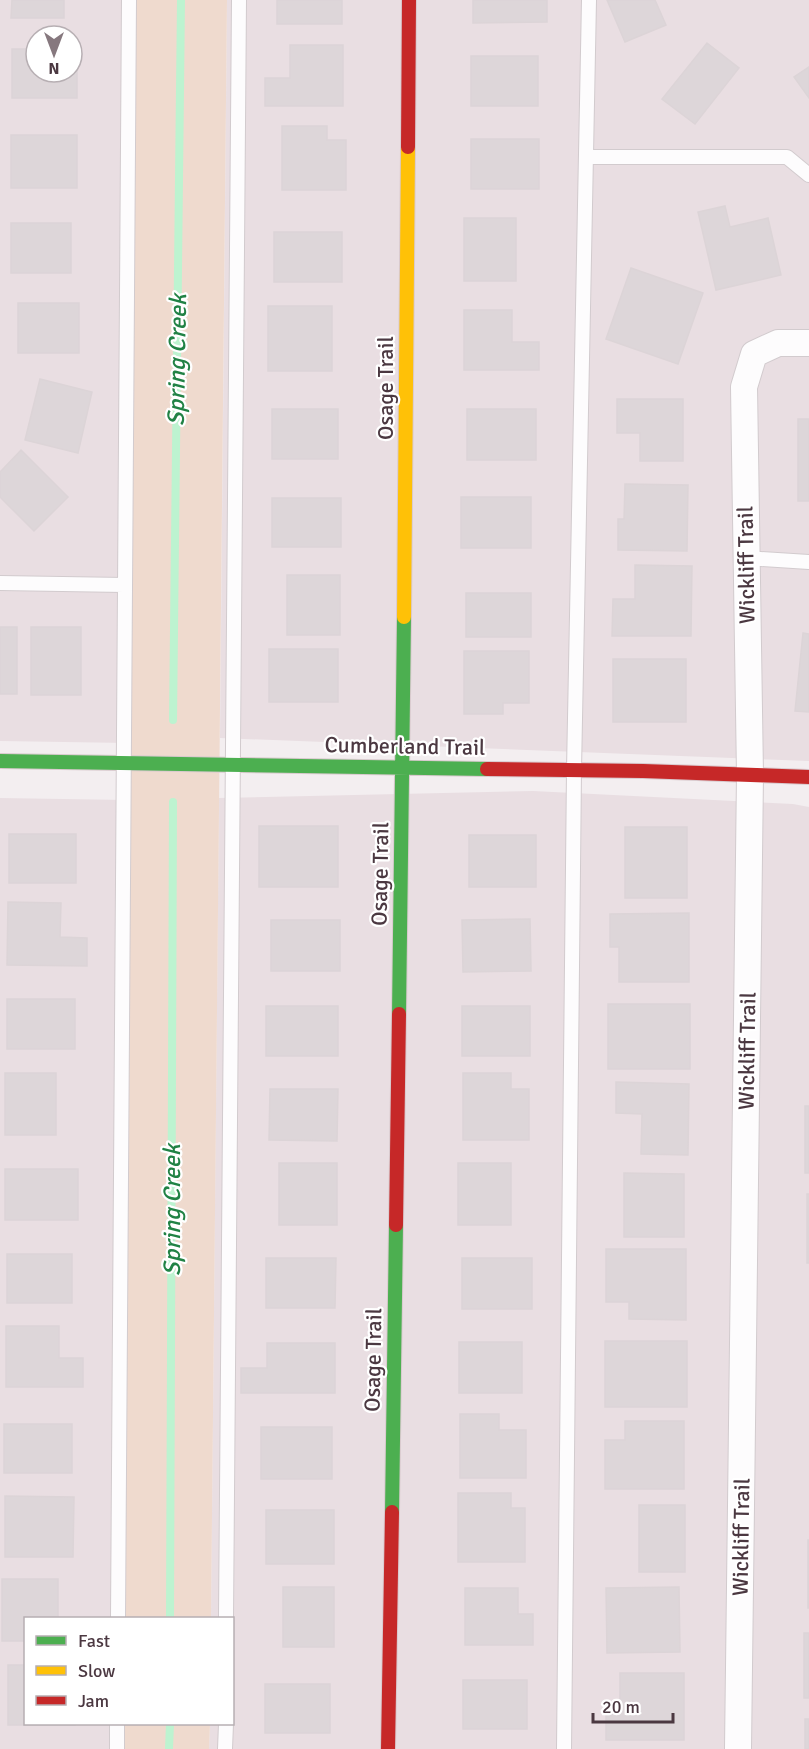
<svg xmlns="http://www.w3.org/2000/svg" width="809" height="1749" font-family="Signika,sans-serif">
<rect width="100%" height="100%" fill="#f3eef0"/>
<path fill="#e9dee2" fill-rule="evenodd" d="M 0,0 L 132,0 L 128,743 L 0,741 ZM 36,36 L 72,36 L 72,72 L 36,72 Z
M 227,0 L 809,0 L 809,761 L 220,738 Z
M 533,791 L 793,804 L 809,807 L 809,1749 L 209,1749 L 210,1724 L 232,1724 L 232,1618 L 211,1618 L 219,798 Z
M 0,798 L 127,800 L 123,1618 L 26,1618 L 26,1724 L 123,1724 L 123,1749 L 0,1749 Z"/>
<path fill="#efdace" d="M 132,0 L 227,0 L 211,1618 L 123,1618 Z
M 123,1724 L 210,1724 L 209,1749 L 123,1749 Z"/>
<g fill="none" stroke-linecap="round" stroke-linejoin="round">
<path stroke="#bdf3d0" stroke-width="8" d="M 173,720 L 181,0
M 170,1618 L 173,802
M 169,1749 L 170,1724"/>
</g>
<path fill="#ddd6d9" stroke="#dcd4d7" stroke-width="1.5" d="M 12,0 L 64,0 L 64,18 L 11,18 Z
M 277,0 L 342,0 L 342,24 L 277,24 Z
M 473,0 L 547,0 L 547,22 L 473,23 Z
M 607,0 L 655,0 L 666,25 L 625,42 Z
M 707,43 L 739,68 L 695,124 L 662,99 Z
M 290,45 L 343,45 L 343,106 L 265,106 L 265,78 L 290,78 Z
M 12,49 L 36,49 L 36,72 L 72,72 L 72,49 L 77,49 L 77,98 L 12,98 Z
M 471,56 L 538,56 L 538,106 L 471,106 Z
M 809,67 L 809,98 L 794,77 Z
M 282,126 L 327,126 L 327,140 L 346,140 L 346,190 L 282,190 Z
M 11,135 L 77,135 L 77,188 L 11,188 Z
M 471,139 L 539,139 L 539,189 L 471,189 Z
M 725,206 L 730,227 L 768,218 L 781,275 L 716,290 L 698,212 Z
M 464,218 L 516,218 L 516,281 L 464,281 Z
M 11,223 L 71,223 L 71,273 L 11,273 Z
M 274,232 L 342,232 L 342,282 L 274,282 Z
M 631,268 L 703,293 L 678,364 L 606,339 Z
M 18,303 L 79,303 L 79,353 L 18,353 Z
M 268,306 L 332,306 L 332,371 L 268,371 Z
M 464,310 L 512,310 L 512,342 L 539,342 L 539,370 L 464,370 Z
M 40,379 L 92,392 L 78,453 L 25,440 Z
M 617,399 L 683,399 L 683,461 L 640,461 L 640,433 L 617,433 Z
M 272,409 L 338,409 L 338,459 L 272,459 Z
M 467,409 L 536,409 L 536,460 L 467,460 Z
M 798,419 L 809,419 L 809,501 L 798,501 Z
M 21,450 L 68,497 L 34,531 L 0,497 L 0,472 Z
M 625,484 L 688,485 L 687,551 L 618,550 L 618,519 L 624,519 Z
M 461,497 L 531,497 L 531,548 L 461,548 Z
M 272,498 L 341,498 L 341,547 L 272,547 Z
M 635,565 L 692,566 L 691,636 L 612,636 L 613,599 L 635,599 Z
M 287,575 L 340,575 L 340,635 L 287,635 Z
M 466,593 L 531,593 L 531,637 L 466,637 Z
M 0,627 L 17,627 L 17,694 L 0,694 Z
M 31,627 L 81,627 L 81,695 L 31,695 Z
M 803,633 L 809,634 L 809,712 L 795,711 Z
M 269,649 L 338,649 L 338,702 L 269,702 Z
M 464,651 L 529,651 L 529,703 L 503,703 L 503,714 L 464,714 Z
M 613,659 L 686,659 L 686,722 L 613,722 Z
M 259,826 L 338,826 L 338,887 L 259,887 Z
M 625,827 L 687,827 L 687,898 L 625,898 Z
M 9,834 L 76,834 L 76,883 L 9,883 Z
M 469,835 L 536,835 L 536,887 L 469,887 Z
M 8,902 L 61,903 L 60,937 L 87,938 L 87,966 L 7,965 Z
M 689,913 L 689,982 L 619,982 L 619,947 L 610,947 L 610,914 Z
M 530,919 L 531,971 L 463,972 L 462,920 Z
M 271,920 L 340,920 L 340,971 L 271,971 Z
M 7,999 L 75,999 L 75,1049 L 7,1049 Z
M 608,1004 L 690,1004 L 690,1069 L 608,1069 Z
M 266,1006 L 338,1006 L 338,1056 L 266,1056 Z
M 462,1006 L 530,1006 L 530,1056 L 462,1056 Z
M 5,1073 L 56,1073 L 56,1135 L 5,1135 Z
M 463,1073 L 511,1073 L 511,1089 L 529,1089 L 529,1140 L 463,1140 Z
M 616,1082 L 689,1084 L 688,1155 L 641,1154 L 642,1114 L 616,1113 Z
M 270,1089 L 338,1089 L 337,1141 L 269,1140 Z
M 805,1106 L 809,1106 L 809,1173 L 805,1173 Z
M 279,1163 L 337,1163 L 337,1225 L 279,1225 Z
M 458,1163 L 511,1163 L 511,1225 L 458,1225 Z
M 5,1169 L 78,1169 L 78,1220 L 5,1220 Z
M 624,1173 L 684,1174 L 684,1237 L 624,1237 Z
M 807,1194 L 809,1194 L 809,1263 L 807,1263 Z
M 606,1249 L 686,1249 L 686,1320 L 629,1319 L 629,1302 L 606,1302 Z
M 7,1254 L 72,1254 L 72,1303 L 7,1303 Z
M 266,1258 L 336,1258 L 335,1308 L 266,1308 Z
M 462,1258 L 532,1258 L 532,1309 L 462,1309 Z
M 6,1326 L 59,1326 L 59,1358 L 83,1358 L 83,1387 L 6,1387 Z
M 605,1341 L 687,1341 L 687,1407 L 605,1407 Z
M 459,1342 L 522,1342 L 522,1393 L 459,1393 Z
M 267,1343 L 335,1343 L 335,1393 L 241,1393 L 241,1368 L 267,1368 Z
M 460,1414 L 499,1414 L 499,1430 L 526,1430 L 526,1478 L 460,1478 Z
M 625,1421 L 684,1421 L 684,1489 L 605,1489 L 605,1440 L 625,1440 Z
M 4,1424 L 72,1424 L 72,1473 L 4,1473 Z
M 261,1427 L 332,1427 L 332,1479 L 261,1479 Z
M 458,1493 L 511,1493 L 511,1508 L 525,1508 L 525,1562 L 458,1562 Z
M 5,1496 L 74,1497 L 73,1557 L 5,1557 Z
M 639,1505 L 685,1505 L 685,1572 L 639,1572 Z
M 266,1510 L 334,1510 L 334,1564 L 266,1564 Z
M 808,1540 L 809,1540 L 809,1608 L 808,1608 Z
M 2,1579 L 58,1579 L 58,1618 L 26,1618 L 26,1641 L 2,1641 Z
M 283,1587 L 334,1587 L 334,1647 L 283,1647 Z
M 679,1587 L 680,1652 L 607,1653 L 606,1588 Z
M 465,1588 L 518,1588 L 518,1614 L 533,1614 L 533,1645 L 465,1645 Z
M 804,1633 L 809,1633 L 809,1698 L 804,1698 Z
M 8,1665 L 26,1665 L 26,1724 L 75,1724 L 75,1725 L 8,1725 Z
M 620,1673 L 684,1673 L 684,1740 L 606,1740 L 606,1713 L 620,1713 Z
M 463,1680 L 527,1680 L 527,1729 L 463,1729 Z
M 265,1684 L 330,1684 L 330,1733 L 265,1733 Z
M 805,1719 L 809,1719 L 809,1749 L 805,1749 Z"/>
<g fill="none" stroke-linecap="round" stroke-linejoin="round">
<defs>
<path id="lane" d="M 587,157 L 787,157 L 809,175
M 746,558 L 809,562
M 0,583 L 124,585
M 118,1618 L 129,0
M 226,1618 L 239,0
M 117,1749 L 117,1724
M 225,1749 L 226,1724
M 564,1749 L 574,770 L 589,0"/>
<path id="street" d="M 738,1749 L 750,775 L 744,387 L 754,354 L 778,343 L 809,343"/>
<path id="fast" d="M 0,761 L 487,769
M 399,1014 L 404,617
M 392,1512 L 396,1225"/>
<path id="slow" d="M 404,617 L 408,147"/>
<path id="jam" d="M 408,147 L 409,0
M 487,769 L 643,771 L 809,777
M 396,1225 L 399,1014
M 388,1749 L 392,1512"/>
</defs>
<use href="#lane" stroke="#d2cbce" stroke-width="16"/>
<use href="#street" stroke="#d2cbce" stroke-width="28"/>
<use href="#fast" stroke="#d9cace" stroke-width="16"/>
<use href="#slow" stroke="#d9cace" stroke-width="16"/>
<use href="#jam" stroke="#d9cace" stroke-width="16"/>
<use href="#lane" stroke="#fdfcfd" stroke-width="14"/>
<use href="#street" stroke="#fdfcfd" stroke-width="26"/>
<use href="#fast" stroke="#4caf50" stroke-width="14"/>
<use href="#slow" stroke="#ffc107" stroke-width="14"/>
<use href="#jam" stroke="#c62828" stroke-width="14"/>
</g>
<g text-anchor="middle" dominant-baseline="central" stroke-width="4.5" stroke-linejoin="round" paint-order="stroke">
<g font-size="22" fill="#4b3841" stroke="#fff">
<text transform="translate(385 388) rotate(-90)">Osage Trail</text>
<text transform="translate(746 565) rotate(-91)">Wickliff Trail</text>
<text transform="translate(405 746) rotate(1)">Cumberland Trail</text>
<text transform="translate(380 874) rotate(-89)">Osage Trail</text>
<text transform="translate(747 1051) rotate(-89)">Wickliff Trail</text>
<text transform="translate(373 1360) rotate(-89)">Osage Trail</text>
<text transform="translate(741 1537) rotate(-89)">Wickliff Trail</text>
</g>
<g font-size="24" font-style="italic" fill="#218245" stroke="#fff">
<text transform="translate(177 360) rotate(-89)">Spring Creek</text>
<text transform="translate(172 1210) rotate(-90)">Spring Creek</text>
</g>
</g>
<rect x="24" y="1617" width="210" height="108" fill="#ffffff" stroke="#b7afb3" stroke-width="1.5"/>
<rect x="36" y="1636" width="30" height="9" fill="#4caf50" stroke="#b7afb3" stroke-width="1.5"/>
<text x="78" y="1647" font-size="18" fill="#4b3841">Fast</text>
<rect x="36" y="1666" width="30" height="9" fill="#ffc107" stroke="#b7afb3" stroke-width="1.5"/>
<text x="78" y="1677" font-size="18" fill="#4b3841">Slow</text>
<rect x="36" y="1696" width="30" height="9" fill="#c62828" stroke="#b7afb3" stroke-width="1.5"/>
<text x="78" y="1707" font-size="18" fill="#4b3841">Jam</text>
<g transform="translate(54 54) rotate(180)"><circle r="28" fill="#ffffff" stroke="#b7afb3" stroke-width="1.5"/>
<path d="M0-4.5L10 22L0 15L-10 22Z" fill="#86787e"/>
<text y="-9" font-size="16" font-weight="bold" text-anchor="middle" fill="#4b3841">N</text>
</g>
<path d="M593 1713v9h80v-9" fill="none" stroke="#4b3841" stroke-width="3"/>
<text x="602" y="1713" font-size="18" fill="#4b3841" stroke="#ffffff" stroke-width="4.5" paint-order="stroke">20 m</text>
</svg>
